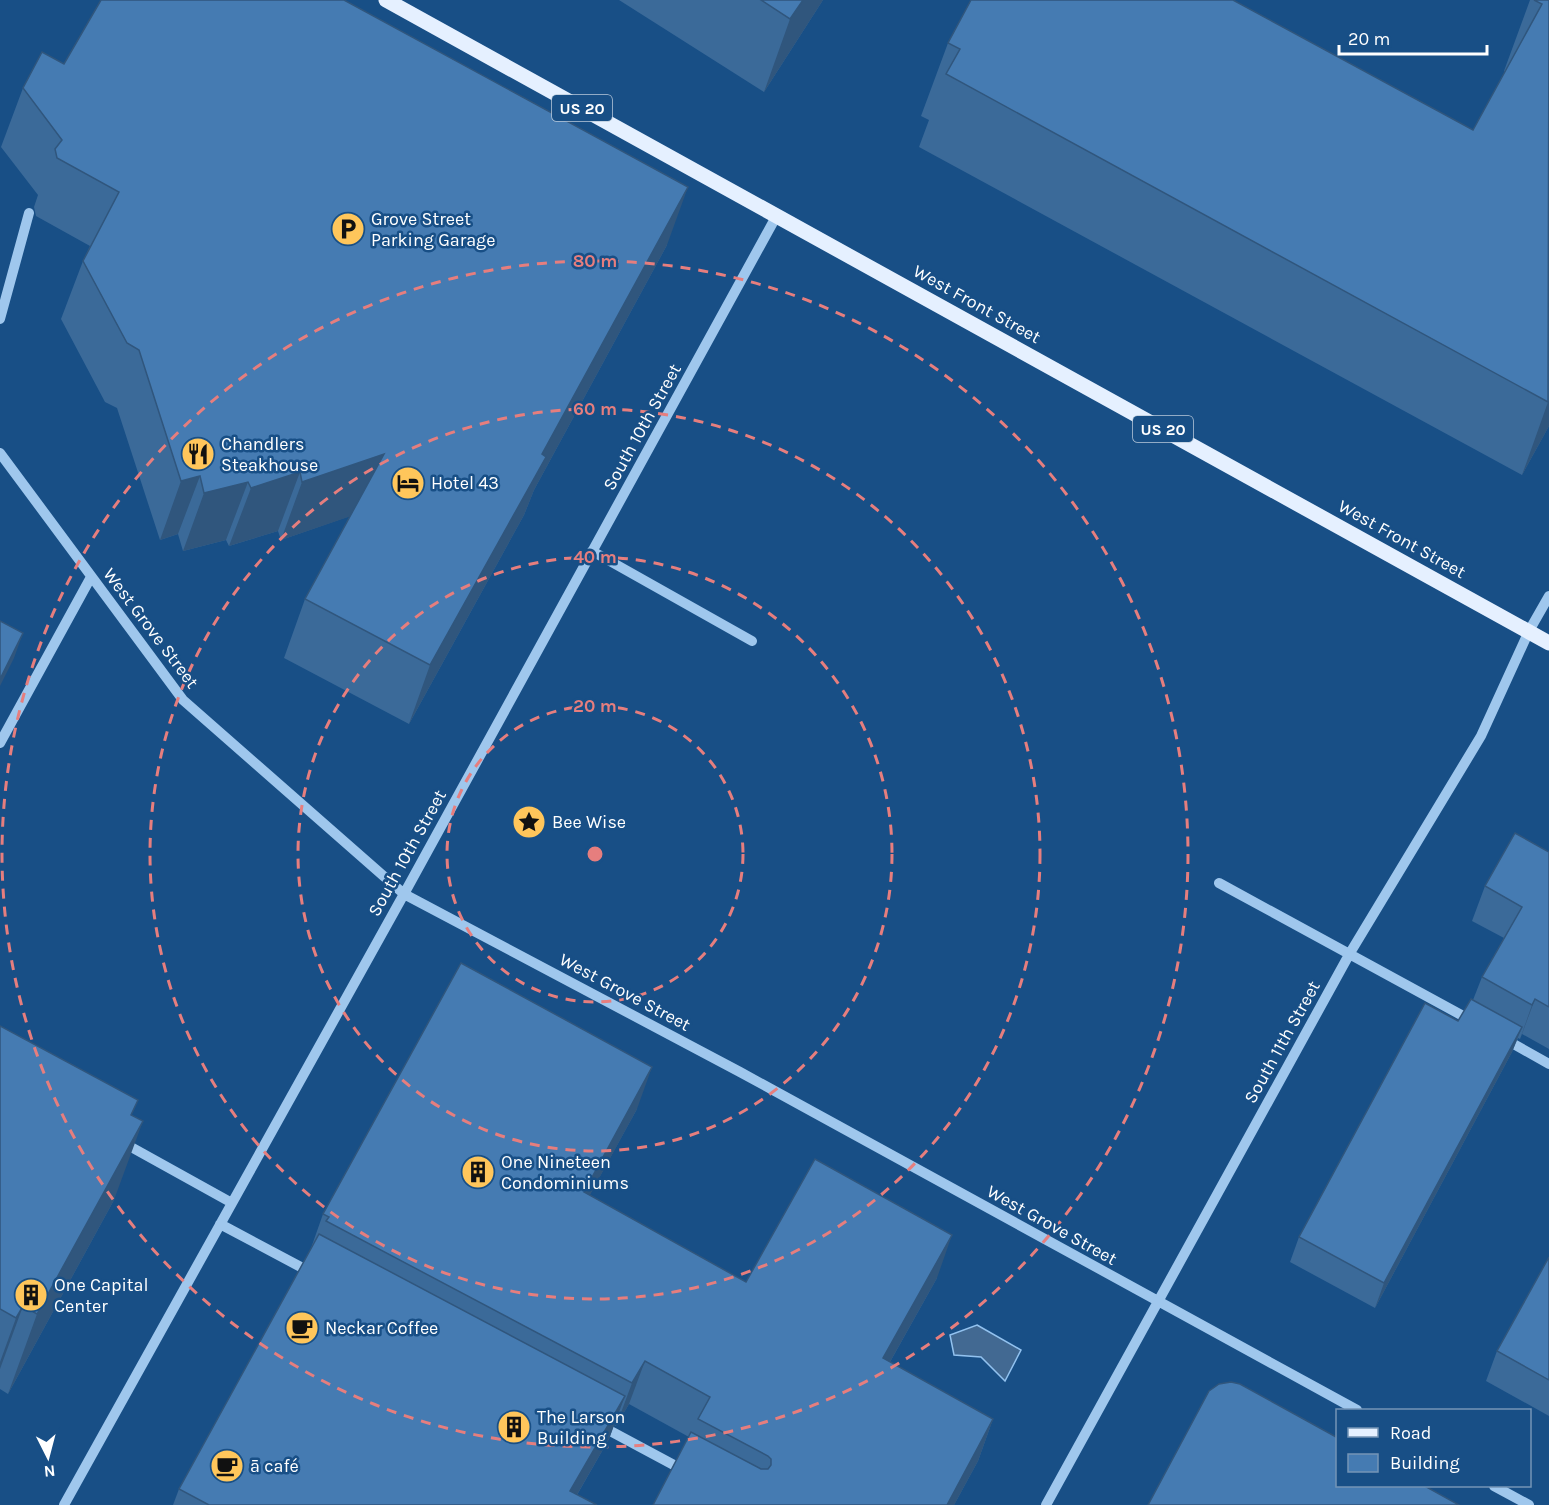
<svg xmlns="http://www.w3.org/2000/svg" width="1549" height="1505" font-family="Karla,sans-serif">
<rect width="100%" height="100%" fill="#184f86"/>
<path fill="#426992" stroke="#92c2ef" stroke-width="1.5" d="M 977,1325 L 1021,1350 L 1005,1381 L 981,1357 L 954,1355 L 950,1335 Z"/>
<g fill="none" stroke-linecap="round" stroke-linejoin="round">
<path stroke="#9fc7ed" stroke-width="10" d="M 0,319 L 29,213
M 0,453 L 183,700 L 404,894 L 740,1072 L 1357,1410
M 592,551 L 752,641
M 0,743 L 91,577
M 1219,883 L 1474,1022
M 1503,1038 L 1549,1064
M 122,1142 L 232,1203
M 220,1224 L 312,1273
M 601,1426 L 685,1471
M 1494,1486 L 1529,1505
M 64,1505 L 404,894 L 777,215
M 1046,1505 L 1350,953 L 1481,736 L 1529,631 L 1549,596"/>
<path stroke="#e5f0ff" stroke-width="15" d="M 386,0 L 1549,643"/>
</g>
<path fill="#3b6a99" d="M 619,0 L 823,0 L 764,92 Z
M 1530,0 L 1549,0 L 1549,426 L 1522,475 L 919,147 L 929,120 L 921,116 L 948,43 L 1473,130 L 1505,72 L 1504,71 Z
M 64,64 L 667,245 L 534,490 L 524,515 L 409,724 L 284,658 L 305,599 L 350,516 L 281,540 L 278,531 L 229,546 L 226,540 L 183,551 L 178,534 L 160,540 L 117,408 L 105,402 L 61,319 L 83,261 L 90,246 L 36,216 L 34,207 L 38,195 L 1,147 L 23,88 Z
M 1549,852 L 1549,1049 L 1522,1034 L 1520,1039 L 1518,1038 L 1512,1052 L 1375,1308 L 1290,1262 L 1299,1237 L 1473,1000 L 1482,977 L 1504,938 L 1472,921 L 1485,886 Z
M 0,1026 L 133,1116 L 114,1200 L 8,1394 L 0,1389 Z
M 637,1109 L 589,1196 L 746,1282 L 937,1278 L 890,1362 L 993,1419 L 978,1461 L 954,1505 L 653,1505 L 689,1437 L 629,1404 L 616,1426 L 614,1425 L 609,1439 L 577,1495 L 597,1505 L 173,1505 L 179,1489 L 310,1251 L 323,1214 Z
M 1549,1257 L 1549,1416 L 1486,1381 L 1497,1351 Z"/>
<path fill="#30567d" d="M 803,0 L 823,0 L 764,92 L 790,19 Z
M 688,187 L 667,245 L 534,490 L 524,515 L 409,724 L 430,665 L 542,454 Z
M 1549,401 L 1549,426 L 1522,475 L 1548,402 Z
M 384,454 L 363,512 L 281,540 L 302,482 Z
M 300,472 L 278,531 L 229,546 L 251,488 Z
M 200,476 L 178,534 L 160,540 L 181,481 Z
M 248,482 L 226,540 L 183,551 L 204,493 Z
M 23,633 L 14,658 L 0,686 L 0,679 Z
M 1535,999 L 1522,1034 L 1520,1039 L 1532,1005 Z
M 1522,1027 L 1512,1052 L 1375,1308 L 1384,1283 Z
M 652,1067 L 637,1109 L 568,1235 L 584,1192 Z
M 143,1121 L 114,1200 L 8,1394 L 37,1314 Z
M 952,1235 L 937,1278 L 868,1401 L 883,1358 Z
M 23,1306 L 0,1369 L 0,1362 L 16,1318 Z
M 645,1361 L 629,1404 L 616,1426 L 632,1383 Z
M 625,1396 L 609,1439 L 571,1505 L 570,1491 Z
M 993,1419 L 978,1461 L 954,1505 L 947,1505 Z"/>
<path fill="#457bb2" stroke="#30567d" stroke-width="1.5" d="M 101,0 L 344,0 L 688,187 L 542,454 L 546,457 L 430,665 L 305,599 L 384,454 L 302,482 L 300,472 L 251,488 L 248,482 L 204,493 L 200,476 L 181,481 L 139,350 L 127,343 L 83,261 L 119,192 L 57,158 L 55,149 L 62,140 L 23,88 L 42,52 L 64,64 Z
M 761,0 L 803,0 L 790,19 Z
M 971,0 L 1233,0 L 1473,130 L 1542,4 L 1534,0 L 1549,0 L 1548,402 L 946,74 L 960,49 L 948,43 Z
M 0,621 L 23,633 L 0,679 Z
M 1515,833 L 1549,852 L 1549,1007 L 1535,999 L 1532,1005 L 1482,977 L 1522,907 L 1485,886 Z
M 461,963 L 652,1067 L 584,1192 L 746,1282 L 815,1159 L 952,1235 L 883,1358 L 993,1419 L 947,1505 L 653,1505 L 691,1432 L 761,1469 L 768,1469 L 771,1465 L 771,1459 L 768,1456 L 698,1419 L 710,1397 L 645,1361 L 632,1383 L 326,1221 L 329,1217 L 323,1214 Z
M 1471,999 L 1522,1027 L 1384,1283 L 1299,1237 L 1425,1003 L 1458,1021 Z
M 0,1026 L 138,1100 L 131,1115 L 143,1121 L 37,1314 L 23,1306 L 16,1318 L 0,1309 Z
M 319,1234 L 625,1396 L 570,1491 L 597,1505 L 209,1505 L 179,1489 Z
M 1549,1257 L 1549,1380 L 1497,1351 Z
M 1231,1382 L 1240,1384 L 1338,1438 L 1338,1485 L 1423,1485 L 1459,1505 L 1148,1505 L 1209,1391 L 1219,1384 Z"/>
<g fill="none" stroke="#e67e7e" stroke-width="3" stroke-dasharray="10 8">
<circle cx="595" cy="854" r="148"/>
<circle cx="595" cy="854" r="297"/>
<circle cx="595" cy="854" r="445"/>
<circle cx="595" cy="854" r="593"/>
</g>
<defs>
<symbol id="parking-disc" viewBox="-11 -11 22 22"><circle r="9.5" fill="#ffc65b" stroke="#184f86"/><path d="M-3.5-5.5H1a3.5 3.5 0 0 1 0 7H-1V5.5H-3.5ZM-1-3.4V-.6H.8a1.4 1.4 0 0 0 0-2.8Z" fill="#111"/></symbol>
<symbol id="restaurant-disc" viewBox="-11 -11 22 22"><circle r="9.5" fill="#ffc65b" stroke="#184f86"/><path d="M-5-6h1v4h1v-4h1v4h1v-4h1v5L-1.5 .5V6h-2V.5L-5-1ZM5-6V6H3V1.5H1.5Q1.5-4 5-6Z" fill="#111"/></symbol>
<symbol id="hotel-disc" viewBox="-11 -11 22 22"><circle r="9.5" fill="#ffc65b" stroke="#184f86"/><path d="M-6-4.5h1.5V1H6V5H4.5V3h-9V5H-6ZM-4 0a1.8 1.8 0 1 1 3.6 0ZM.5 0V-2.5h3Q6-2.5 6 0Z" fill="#111"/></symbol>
<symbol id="sight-disc" viewBox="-11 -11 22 22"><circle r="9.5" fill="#ffc65b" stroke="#184f86"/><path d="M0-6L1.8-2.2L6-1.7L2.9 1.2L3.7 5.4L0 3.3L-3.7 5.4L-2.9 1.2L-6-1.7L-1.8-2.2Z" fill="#111"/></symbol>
<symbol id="building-disc" viewBox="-11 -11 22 22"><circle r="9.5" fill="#ffc65b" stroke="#184f86"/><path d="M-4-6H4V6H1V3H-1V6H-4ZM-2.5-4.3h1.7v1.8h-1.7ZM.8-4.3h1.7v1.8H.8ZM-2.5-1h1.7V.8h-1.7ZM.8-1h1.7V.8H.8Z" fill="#111"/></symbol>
<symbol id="cafe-disc" viewBox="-11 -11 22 22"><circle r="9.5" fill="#ffc65b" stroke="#184f86"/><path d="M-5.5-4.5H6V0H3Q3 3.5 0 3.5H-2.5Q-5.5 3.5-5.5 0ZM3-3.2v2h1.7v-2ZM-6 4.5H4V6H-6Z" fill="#111"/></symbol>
</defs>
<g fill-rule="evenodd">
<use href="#parking-disc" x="329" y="210" width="38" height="38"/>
<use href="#restaurant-disc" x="179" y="435" width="38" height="38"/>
<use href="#hotel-disc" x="389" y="464" width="38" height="38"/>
<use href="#sight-disc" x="510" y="803" width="38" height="38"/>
<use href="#building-disc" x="459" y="1153" width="38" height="38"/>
<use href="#building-disc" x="12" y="1276" width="38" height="38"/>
<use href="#cafe-disc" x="283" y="1309" width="38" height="38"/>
<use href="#building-disc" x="495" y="1408" width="38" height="38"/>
<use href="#cafe-disc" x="208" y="1447" width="38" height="38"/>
</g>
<g text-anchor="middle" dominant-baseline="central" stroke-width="5" stroke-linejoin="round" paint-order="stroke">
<g fill="#184f86" stroke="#bacadb" stroke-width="1.5">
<rect x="552" y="95" width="60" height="26" rx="4.5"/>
<rect x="1133" y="416" width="60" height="26" rx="4.5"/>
</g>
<g font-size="16" font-weight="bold" fill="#fff">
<text x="582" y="108">US 20</text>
<text x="1163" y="429">US 20</text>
</g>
<g font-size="18" fill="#fff" stroke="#184f86" text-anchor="start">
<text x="371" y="219">Grove Street<tspan x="371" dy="21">Parking Garage</tspan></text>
<text x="221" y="444">Chandlers<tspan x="221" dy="21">Steakhouse</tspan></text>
<text x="431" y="483">Hotel 43</text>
<text x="552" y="822">Bee Wise</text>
<text x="501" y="1162">One Nineteen<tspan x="501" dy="21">Condominiums</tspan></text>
<text x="54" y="1285">One Capital<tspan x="54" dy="21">Center</tspan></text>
<text x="325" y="1328">Neckar Coffee</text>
<text x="537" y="1417">The Larson<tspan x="537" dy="21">Building</tspan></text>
<text x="250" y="1466">ā café</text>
</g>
<g font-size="18" fill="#fff" stroke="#184f86">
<text transform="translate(977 304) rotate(29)">West Front Street</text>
<text transform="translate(642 427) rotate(-61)">South 10th Street</text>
<text transform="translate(1402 539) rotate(29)">West Front Street</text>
<text transform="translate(151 628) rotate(53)">West Grove Street</text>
<text transform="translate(407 853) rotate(-61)">South 10th Street</text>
<text transform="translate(625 992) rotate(28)">West Grove Street</text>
<text transform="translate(1282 1042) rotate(-61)">South 11th Street</text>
<text transform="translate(1052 1225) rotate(29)">West Grove Street</text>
</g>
</g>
<circle cx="595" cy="854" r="9" fill="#e67e7e" stroke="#184f86" stroke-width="3"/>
<g font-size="18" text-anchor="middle" font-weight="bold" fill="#e67e7e" stroke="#184f86" stroke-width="5" stroke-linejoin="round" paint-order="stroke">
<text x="595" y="267">80 m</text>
<text x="595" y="415">60 m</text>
<text x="595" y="563">40 m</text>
<text x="595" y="712">20 m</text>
</g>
<rect x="1336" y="1409" width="195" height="78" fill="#184f86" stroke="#7495b6" stroke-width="1.5"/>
<rect x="1348" y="1428" width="30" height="9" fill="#e5f0ff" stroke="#7495b6" stroke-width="1.5"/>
<text x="1390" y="1439" font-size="18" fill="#ffffff">Road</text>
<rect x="1348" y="1454" width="30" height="18" fill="#457bb2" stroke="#7495b6" stroke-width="1.5"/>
<text x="1390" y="1469" font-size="18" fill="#ffffff">Building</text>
<g transform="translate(48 1457) rotate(174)" stroke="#184f86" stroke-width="4.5" paint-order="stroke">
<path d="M0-4.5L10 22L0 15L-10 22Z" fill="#ffffff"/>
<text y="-9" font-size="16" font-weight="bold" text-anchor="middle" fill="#ffffff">N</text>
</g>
<path d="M1339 45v9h148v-9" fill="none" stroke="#ffffff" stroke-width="3"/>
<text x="1348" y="45" font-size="18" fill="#ffffff" stroke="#184f86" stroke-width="4.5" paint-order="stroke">20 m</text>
</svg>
